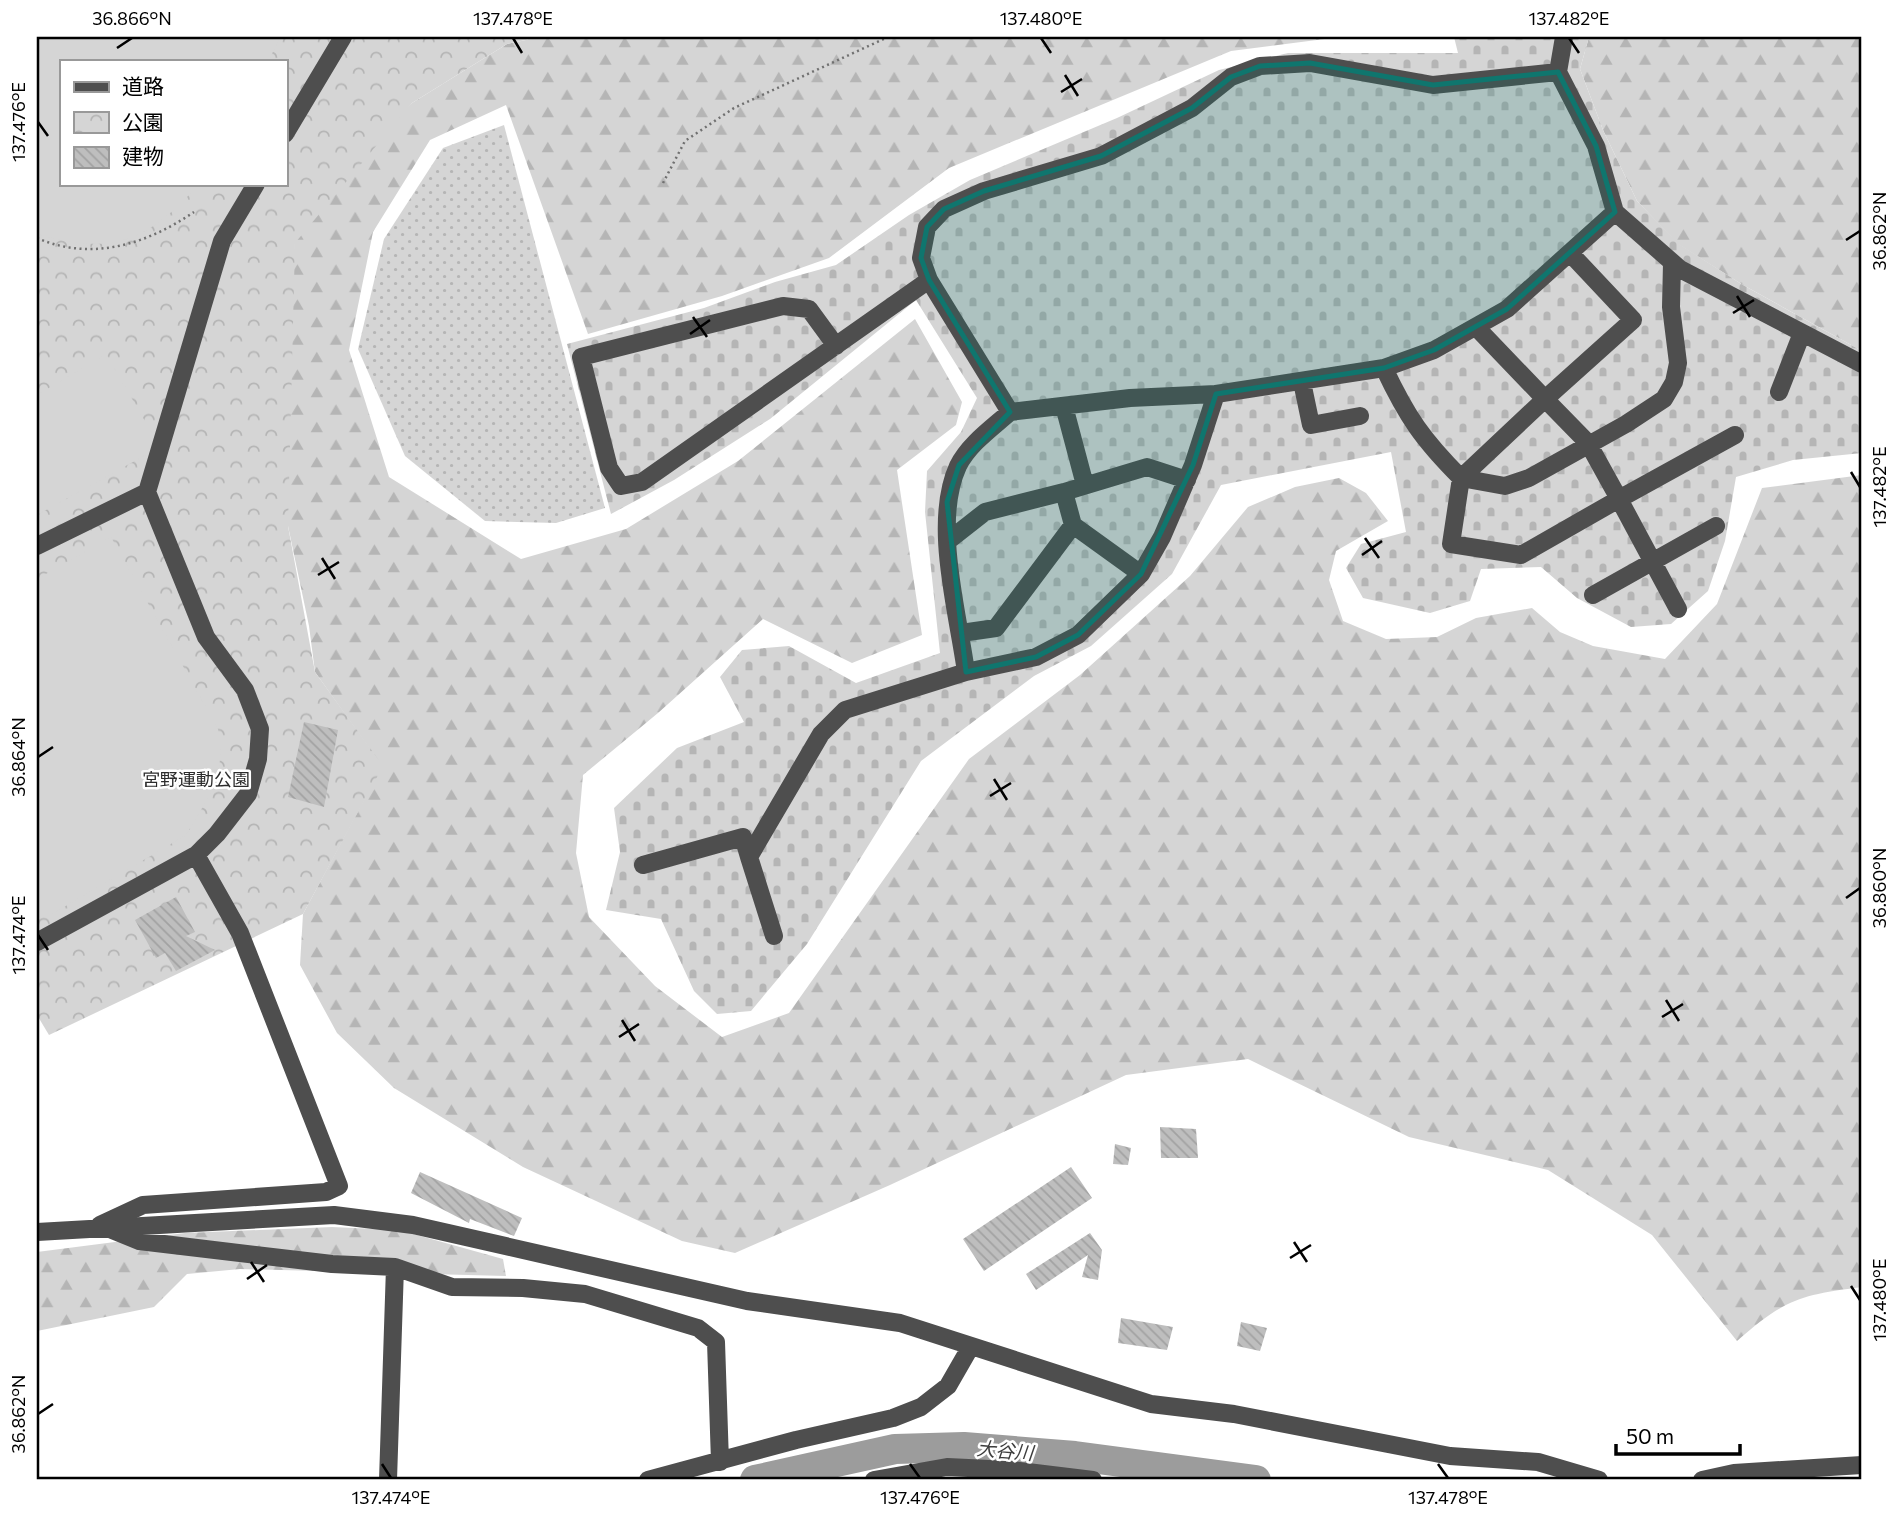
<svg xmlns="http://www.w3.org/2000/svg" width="1899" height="1517" font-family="Commissioner,'Noto Sans JP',sans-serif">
<defs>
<pattern id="grass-dots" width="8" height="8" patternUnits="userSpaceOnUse" patternTransform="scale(1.75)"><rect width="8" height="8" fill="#d5d5d5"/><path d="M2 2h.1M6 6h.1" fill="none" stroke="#b5b5b5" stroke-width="1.8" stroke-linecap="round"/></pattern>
<pattern id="forest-firs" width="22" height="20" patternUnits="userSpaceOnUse" patternTransform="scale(1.75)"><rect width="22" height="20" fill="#d5d5d5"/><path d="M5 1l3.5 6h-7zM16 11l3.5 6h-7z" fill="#b5b5b5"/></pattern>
<pattern id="cemetery-stones" width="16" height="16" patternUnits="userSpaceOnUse" patternTransform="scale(1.75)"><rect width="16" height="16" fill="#d5d5d5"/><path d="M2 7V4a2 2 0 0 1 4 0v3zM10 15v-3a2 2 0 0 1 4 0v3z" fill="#b5b5b5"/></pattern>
<pattern id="park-crowns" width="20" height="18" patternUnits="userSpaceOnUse" patternTransform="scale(1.75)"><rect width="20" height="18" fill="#d5d5d5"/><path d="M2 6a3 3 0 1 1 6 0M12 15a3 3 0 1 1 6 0" fill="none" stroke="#b5b5b5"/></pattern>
<pattern id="building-back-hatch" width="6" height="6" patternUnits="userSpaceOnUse" patternTransform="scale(1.75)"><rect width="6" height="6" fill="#bebebe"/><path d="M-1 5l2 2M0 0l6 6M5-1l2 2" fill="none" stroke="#a2a2a2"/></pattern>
</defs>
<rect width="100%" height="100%" fill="#fff"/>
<path fill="url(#grass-dots)" d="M 504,125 L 605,508 L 556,523 L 485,521 L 405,456 L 358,349 L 384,239 L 443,148 Z"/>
<path fill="url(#forest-firs)" d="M 540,37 L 1340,37 L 1231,51 L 949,168 L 829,258 L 722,296 L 588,334 L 506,105 L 430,140 L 373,232 L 349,350 L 389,477 L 521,559 L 626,529 L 738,461 L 915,319 L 962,402 L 956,425 L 897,470 L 922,635 L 852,663 L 763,619 L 658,713 L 583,775 L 576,853 L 589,917 L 655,986 L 722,1037 L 789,1013 L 969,759 L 1080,675 L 1190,576 L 1248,507 L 1295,487 L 1339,478 L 1366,493 L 1388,521 L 1336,551 L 1329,580 L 1343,621 L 1386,639 L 1437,637 L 1476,618 L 1532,608 L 1560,632 L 1593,646 L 1665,659 L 1717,604 L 1762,488 L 1862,475 L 1862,1287 C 1800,1295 1785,1299 1737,1341 L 1652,1235 L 1548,1170 L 1409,1137 L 1248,1059 L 1126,1075 L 890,1185 L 735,1253 L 682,1241 L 523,1167 L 394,1088 L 337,1033 L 300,965 L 303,914 L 382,766 L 315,672 L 309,626 L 288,526 L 272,419 L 295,242 L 321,190 L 412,103 L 507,44 Z
M 1589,37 L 1862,37 L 1862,351 L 1743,285 L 1678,244 L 1637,201 L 1603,130 L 1580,69 Z
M 332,1227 L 399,1230 L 503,1259 L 506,1276 L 240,1269 L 187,1274 L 154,1307 L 37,1331 L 37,1252 L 185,1233 Z"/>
<path fill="url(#cemetery-stones)" d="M 1454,37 L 1589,37 L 1580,69 L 1603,130 L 1637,201 L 1679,244 L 1743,285 L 1862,351 L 1862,453 L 1793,460 L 1736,477 L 1725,541 L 1708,591 L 1671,624 L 1631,627 L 1577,598 L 1541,567 L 1481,569 L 1470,601 L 1430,613 L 1363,598 L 1346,568 L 1361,544 L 1406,532 L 1391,452 L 1221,485 L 1172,574 L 1091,646 L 1034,676 L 921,761 L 807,944 L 751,1011 L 717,1014 L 694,991 L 661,919 L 606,910 L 620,852 L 614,808 L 677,748 L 744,722 L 720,677 L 742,650 L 789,646 L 856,683 L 940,653 L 925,512 L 927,471 L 961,432 L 977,398 L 916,300 L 770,419 L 674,480 L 611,514 L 567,344 L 704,308 L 775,282 L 836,265 L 909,215 L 970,180 L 1117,118 L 1219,70 L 1288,53 L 1458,53 Z"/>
<path fill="url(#park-crowns)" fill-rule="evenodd" d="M 37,37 L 540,37 L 507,44 L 412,103 L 295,243 L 288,526 L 315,672 L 383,766 L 303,914 L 49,1035 L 37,1015 ZM 61,61 L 285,61 L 285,184 L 61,184 Z"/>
<path fill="#d5d5d5" d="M 37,37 L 281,37 L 268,61 L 61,61 L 61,184 L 199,184 C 148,242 111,256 37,234 Z
M 106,354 L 160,447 L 37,515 L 37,395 Z
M 111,537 L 218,729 L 221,752 L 217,783 L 186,835 L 47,917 L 37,918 L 37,579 Z"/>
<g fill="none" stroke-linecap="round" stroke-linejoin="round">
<path stroke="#9c9c9c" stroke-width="30" d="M 755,1480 L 895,1449 L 964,1447 L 1075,1456 L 1256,1480"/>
</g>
<path fill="url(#building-back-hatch)" d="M 304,722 L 338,730 L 324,807 L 288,797 Z
M 176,897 L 195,932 L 186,936 L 215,950 L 176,971 L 165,953 L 156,958 L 135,920 Z
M 1160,1127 L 1196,1129 L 1198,1158 L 1161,1158 Z
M 1115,1144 L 1131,1148 L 1128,1165 L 1113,1164 Z
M 1071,1167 L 1092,1198 L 984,1271 L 963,1239 Z
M 420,1172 L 522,1218 L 514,1236 L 470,1219 L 469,1223 L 411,1193 Z
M 1090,1233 L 1102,1250 L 1098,1280 L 1082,1277 L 1088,1255 L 1036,1290 L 1026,1274 Z
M 1121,1318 L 1173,1327 L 1167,1350 L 1118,1343 Z
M 1241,1322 L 1267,1328 L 1260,1351 L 1237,1346 Z"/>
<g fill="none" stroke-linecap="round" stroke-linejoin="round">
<path stroke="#707070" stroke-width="2.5" stroke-dasharray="2 3.5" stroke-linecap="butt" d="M 663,183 L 685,141 L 734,108 L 888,37
M 37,238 C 92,262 147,244 194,212"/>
<path stroke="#4e4e4e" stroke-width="18" d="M 1564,37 L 1558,72 L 1596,146 L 1615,212 L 1680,269 L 1862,364
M 285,134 L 343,37
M 1570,253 L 1633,320 L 1545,399 L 1588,443 L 1619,499 L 1521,555 L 1451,544 L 1461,478 L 1505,486 L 1529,478 L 1626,424 L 1664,399 L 1674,382 L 1678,363 L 1671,307 L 1672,263
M 836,346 L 809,309 L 783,306 L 581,357 L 609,468 L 621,486 L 642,482 L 929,280
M 1384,368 C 1407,417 1423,440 1461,478 L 1545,399 L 1476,327
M 1302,382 L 1311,425 L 1360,416
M 1779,392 L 1802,333
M 1216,394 L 1130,398 L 1010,412 L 929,280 L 921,258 L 927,227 L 944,209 L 984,191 L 1101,156 L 1192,108 L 1231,77 L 1260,66 L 1310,63 L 1433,85 L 1558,72
M 1064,406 L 1085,485
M 1073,525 L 1141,574
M 948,541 L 985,512 L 1064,492
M 37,546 L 147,492
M 1593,595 L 1716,526
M 1678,609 L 1619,499 L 1735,435
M 961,633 L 996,628 L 1073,525 L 1064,492 L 1147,467 L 1187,480
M 966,672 C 958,612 932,523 958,466 C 969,444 992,428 1010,412
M 643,865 L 743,837 L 749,857
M 774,936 L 749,857 L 821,734 L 845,710 L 966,672 L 1036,657 L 1078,635 L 1141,574 L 1162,537 L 1193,465 L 1216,394 L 1384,368 L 1434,350 L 1507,309 L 1615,212
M 37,942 L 196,855 L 217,834 L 248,794 L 258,759 L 260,729 L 245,690 L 206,637 L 147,492 L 222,241 L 256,184
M 100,1225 L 143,1205 L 326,1192 L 339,1186 L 240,933 L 196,855
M 112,1230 L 139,1241 L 332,1264 L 395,1267 L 452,1287 L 523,1288 L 585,1294 L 698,1328 L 716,1342 L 720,1462
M 37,1232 L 334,1215 L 413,1225 L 747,1301 L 900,1323 L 1151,1404 L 1234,1414 L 1450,1456 L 1538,1462 L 1599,1480
M 388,1480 L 395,1267
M 648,1480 L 796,1440 L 893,1418 L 921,1407 L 948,1386 L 971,1346
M 874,1480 L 947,1467 L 1011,1470 L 1093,1480
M 1702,1480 L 1734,1473 L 1862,1465"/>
</g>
<path fill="#0f766e" fill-opacity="0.2" stroke="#0f766e" stroke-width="5" stroke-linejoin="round" d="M 1310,63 L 1433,85 L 1558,72 L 1596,146 L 1615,212 L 1507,309 L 1434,350 L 1384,368 L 1216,394 L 1193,465 L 1141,574 L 1078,635 L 1036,657 L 966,672 L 947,502 L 959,465 L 1010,412 L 929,280 L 921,258 L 927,227 L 944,209 L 984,191 L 1101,156 L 1192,108 L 1231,77 L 1260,66 Z"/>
<path fill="none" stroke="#000" stroke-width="2.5" d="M 513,38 L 522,53M 1041,38 L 1051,53M 1569,38 L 1579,53M 117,48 L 132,38M 1065,75 L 1078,96M 1061,92 L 1082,79M 38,122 L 48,136M 1846,240 L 1860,231M 1737,296 L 1750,317M 1733,313 L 1754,300M 693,317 L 707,337M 690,334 L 710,320M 1851,472 L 1860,487M 1365,538 L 1379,558M 1362,555 L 1382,541M 322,558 L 335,579M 318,575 L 339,562M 38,757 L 53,747M 994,779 L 1007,800M 990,796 L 1011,783M 1846,898 L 1860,888M 38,935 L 48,950M 1666,1000 L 1679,1021M 1662,1017 L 1683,1004M 622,1020 L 635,1041M 619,1037 L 639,1024M 1294,1242 L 1307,1262M 1290,1258 L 1311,1245M 251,1262 L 264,1282M 247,1279 L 267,1265M 1851,1286 L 1860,1300M 38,1414 L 53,1404M 382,1464 L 391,1478M 910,1464 L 920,1478M 1438,1464 L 1448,1478"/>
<g text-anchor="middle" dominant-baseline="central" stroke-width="5" stroke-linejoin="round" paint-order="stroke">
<g font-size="18" fill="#2c2c2c" stroke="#fff">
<text x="196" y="779">宮野運動公園</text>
</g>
<g font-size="19" font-style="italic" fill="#3d3d3d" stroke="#fff">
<text transform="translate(1005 1450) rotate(5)">大谷川</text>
</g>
</g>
<rect width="1899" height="1517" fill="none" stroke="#ffffff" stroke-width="77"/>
<rect x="60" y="60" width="228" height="126" fill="#ffffff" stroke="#999999" stroke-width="2"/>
<rect x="74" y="82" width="35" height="10" fill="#4e4e4e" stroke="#999999" stroke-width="2"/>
<text x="122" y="94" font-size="21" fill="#000000">道路</text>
<rect x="74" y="112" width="35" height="21" fill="url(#park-crowns)" stroke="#999999" stroke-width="2"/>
<text x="122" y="130" font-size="21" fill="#000000">公園</text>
<rect x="74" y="147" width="35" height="21" fill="url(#building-back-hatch)" stroke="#999999" stroke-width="2"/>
<text x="122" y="164" font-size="21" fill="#000000">建物</text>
<path d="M1616 1444v10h124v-10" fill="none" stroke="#000000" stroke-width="3.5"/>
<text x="1626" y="1444" font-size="21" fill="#000000" stroke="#ffffff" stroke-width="5" paint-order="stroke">50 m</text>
<rect x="38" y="38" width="1822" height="1440" fill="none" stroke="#000" stroke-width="2.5"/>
<g font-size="18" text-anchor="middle" fill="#000">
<text x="132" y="25">36.866°N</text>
<text x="513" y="25">137.478°E</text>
<text x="1041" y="25">137.480°E</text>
<text x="1569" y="25">137.482°E</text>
<text transform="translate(19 122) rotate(-90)" y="6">137.476°E</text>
<text transform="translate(1880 231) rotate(-90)" y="6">36.862°N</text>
<text transform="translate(1880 487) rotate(-90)" y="6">137.482°E</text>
<text transform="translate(19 757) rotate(-90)" y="6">36.864°N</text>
<text transform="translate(1880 888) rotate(-90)" y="6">36.860°N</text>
<text transform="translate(19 935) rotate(-90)" y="6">137.474°E</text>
<text transform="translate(1880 1300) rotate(-90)" y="6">137.480°E</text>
<text transform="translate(19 1414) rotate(-90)" y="6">36.862°N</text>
<text x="391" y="1504">137.474°E</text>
<text x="920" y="1504">137.476°E</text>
<text x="1448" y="1504">137.478°E</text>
</g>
</svg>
